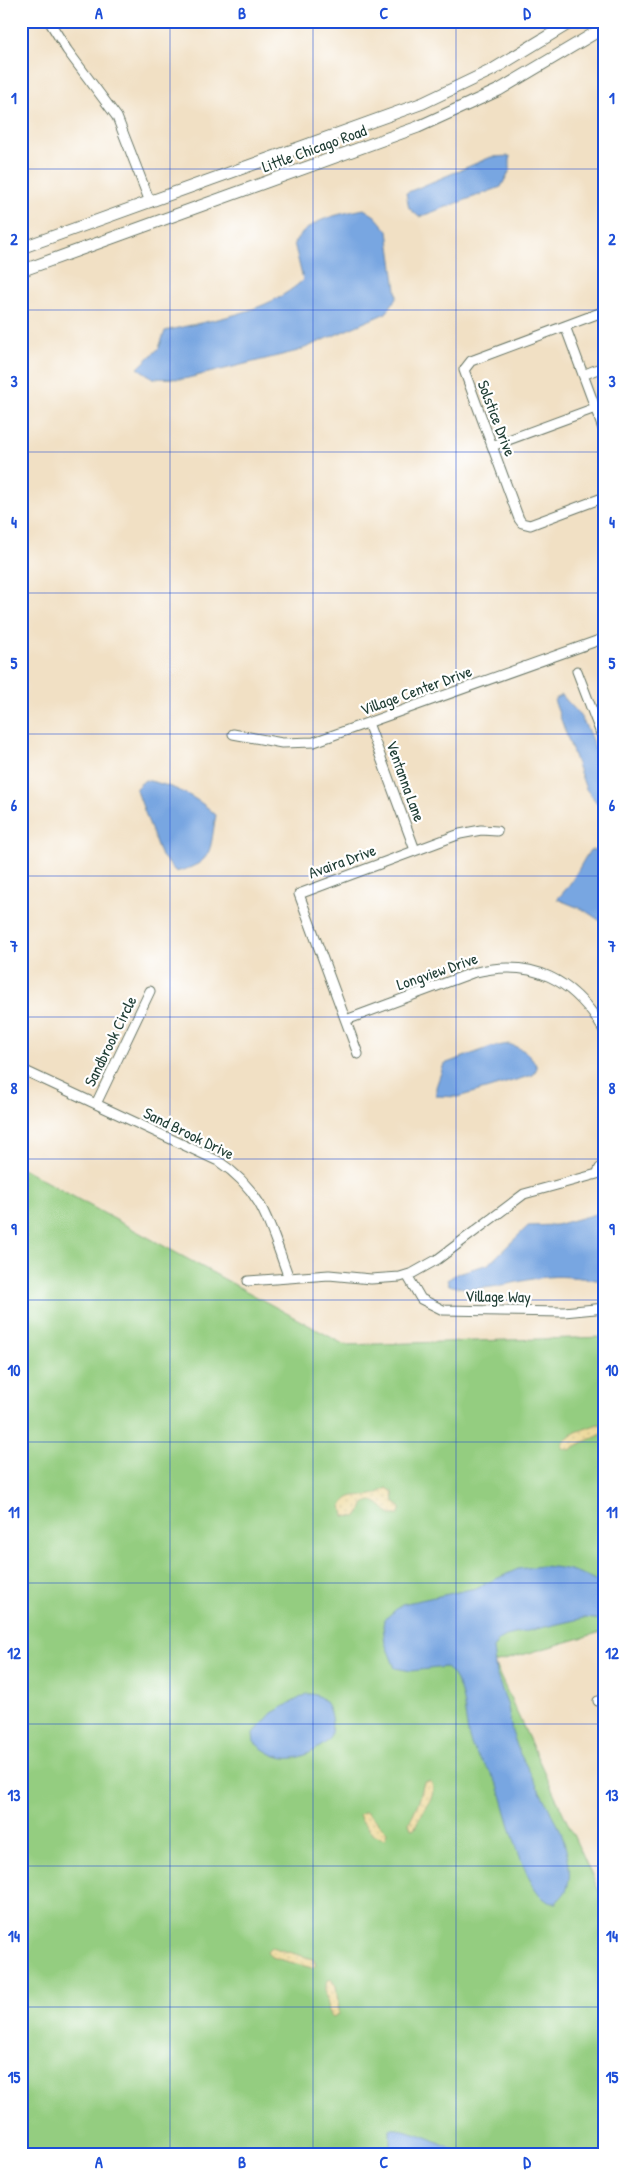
<svg xmlns="http://www.w3.org/2000/svg" width="626" height="2176" font-family="'Patrick Hand',sans-serif">
<defs>
<pattern id="sand-dots" width="8" height="8" patternUnits="userSpaceOnUse" patternTransform="scale(1.25)"><rect width="8" height="8" fill="#eeda9e"/><path d="M2 2h.1M6 6h.1" fill="none" stroke="#ccbc89" stroke-width="1.8" stroke-linecap="round"/></pattern>
</defs>
<rect width="100%" height="100%" fill="#fff"/>
<filter id="ink" filterUnits="userSpaceOnUse"><feTurbulence type="fractalNoise" baseFrequency=".02" numOctaves="2"/><feDisplacementMap in="SourceGraphic" scale="10" xChannelSelector="R" yChannelSelector="G"/><feConvolveMatrix kernelMatrix="1 2 1 2 8 2 1 2 1" color-interpolation-filters="sRGB"/></filter>
<filter id="wash" filterUnits="userSpaceOnUse"><feTurbulence type="fractalNoise" baseFrequency=".0096" numOctaves="4" result="noise"/><feDisplacementMap in="SourceGraphic" scale="20" xChannelSelector="R" yChannelSelector="G"/><feGaussianBlur stdDeviation="1.12" result="paint"/><feColorMatrix in="noise" values="0 0 0 0 0 0 0 0 0 0 0 0 0 0 0 0 0 1.4 0 .05"/><feComposite in="paint" operator="in"/></filter>
<g filter="url(#wash)">
<rect width="100%" height="100%" fill="#f1e0c4"/>
<path fill="#94cd80" stroke="#5a855a" d="M 21,1168 L 345,1345 L 605,1337 L 605,1631 L 494,1663 L 605,1904 L 605,2155 L 21,2155 Z"/>
<path fill="url(#sand-dots)" stroke="#868c69" d="M 598,1424 L 605,1426 L 605,1431 C 597,1439 581,1441 570,1450 L 562,1448 L 563,1442 L 576,1432 Z
M 387,1488 L 393,1492 L 394,1502 L 401,1508 L 398,1515 L 391,1515 C 384,1510 373,1493 363,1506 C 360,1511 361,1513 356,1517 L 344,1516 L 342,1505 C 350,1492 360,1497 372,1495 C 377,1494 382,1491 387,1488 Z
M 430,1781 C 441,1794 418,1815 415,1828 L 411,1829 L 409,1823 L 419,1801 L 424,1782 Z
M 362,1812 L 367,1812 L 387,1832 L 385,1839 C 374,1837 364,1826 359,1815 Z
M 271,1947 L 313,1959 L 316,1965 L 312,1968 L 271,1957 L 267,1951 Z
M 331,1979 L 336,1986 L 339,2010 L 339,2014 L 333,2017 C 326,2012 324,1989 327,1981 Z"/>
<path fill="#78a6e1" stroke="#4c728a" d="M 510,156 L 510,170 L 501,187 L 419,217 L 409,208 L 406,193 L 491,157 Z
M 364,209 L 375,216 L 388,231 L 397,297 L 386,313 L 298,351 L 184,379 L 153,378 L 138,368 L 159,348 L 165,331 C 213,319 266,314 303,280 L 294,243 C 311,218 336,215 364,209 Z
M 562,695 C 568,703 577,710 582,719 C 598,748 605,781 605,813 L 586,789 L 554,700 Z
M 145,780 C 172,785 196,796 216,815 C 209,851 215,862 176,872 L 160,854 L 136,788 Z
M 590,850 L 599,850 L 605,864 L 605,924 L 584,910 L 557,899 C 573,884 578,868 590,850 Z
M 509,1044 C 522,1049 532,1053 537,1068 L 533,1075 L 458,1097 L 436,1096 L 436,1087 L 444,1064 L 491,1047 Z
M 599,1213 L 605,1227 L 605,1281 C 586,1279 567,1275 547,1277 C 515,1280 482,1295 449,1285 L 447,1280 L 458,1273 L 489,1264 L 528,1226 L 556,1225 Z
M 542,1566 C 565,1567 585,1573 605,1586 L 605,1620 L 584,1618 L 506,1636 L 499,1640 L 493,1649 L 496,1673 L 508,1707 L 512,1732 L 520,1754 L 560,1829 C 566,1849 574,1872 566,1891 C 563,1896 559,1899 556,1903 C 526,1906 507,1809 498,1786 C 491,1769 475,1758 470,1741 C 463,1718 467,1684 445,1667 L 411,1671 L 395,1668 L 385,1643 L 383,1626 L 384,1620 L 402,1604 L 476,1588 L 518,1569 Z
M 307,1694 C 330,1692 336,1724 329,1740 C 302,1762 281,1766 254,1742 L 253,1734 L 272,1713 Z
M 390,2129 C 406,2127 448,2144 461,2155 L 390,2155 Z"/>
</g>
<g filter="url(#ink)">
<g fill="none" stroke-linecap="round" stroke-linejoin="round">
<defs>
<path id="minor" d="M 49,21 L 67,50 L 117,117 L 150,202
M 605,311 L 471,361 L 464,370 L 519,519 L 522,523 L 530,525 L 605,497
M 565,326 L 605,434
M 583,375 L 605,366
M 492,446 L 595,408
M 577,671 L 605,744
M 368,723 L 415,850
M 233,734 L 282,743 L 314,742 L 605,638
M 346,1020 L 472,973 C 532,957 574,979 605,1032
M 358,1054 L 299,894 L 460,834 L 481,830 L 497,831
M 21,1069 L 218,1161 C 265,1192 270,1228 289,1278
M 96,1104 L 150,991
M 407,1275 L 421,1299 L 443,1310 L 564,1312 L 605,1308
M 248,1281 L 329,1275 L 371,1279 L 400,1277 L 413,1273 L 438,1259 L 524,1194 L 597,1174 L 600,1168 L 605,1166
M 598,1701 L 605,1701"/>
<path id="secondary" d="M 21,248 L 423,103 L 492,70 L 573,21
M 21,271 L 418,127 L 499,90 L 605,27"/>
</defs>
<use href="#minor" stroke="#687666" stroke-width="11"/>
<use href="#secondary" stroke="#687666" stroke-width="13"/>
<use href="#minor" stroke="#fff" stroke-width="9"/>
<use href="#secondary" stroke="#fff" stroke-width="11"/>
</g>
</g>
<path fill="none" stroke="#1d4ed8" stroke-width="1" stroke-opacity="0.55" d="M 170,21 L 170,2155M 313,21 L 313,2155M 456,21 L 456,2155M 21,169 L 605,169M 21,310 L 605,310M 21,452 L 605,452M 21,593 L 605,593M 21,734 L 605,734M 21,876 L 605,876M 21,1017 L 605,1017M 21,1159 L 605,1159M 21,1300 L 605,1300M 21,1442 L 605,1442M 21,1583 L 605,1583M 21,1724 L 605,1724M 21,1866 L 605,1866M 21,2007 L 605,2007"/>
<g text-anchor="middle" dominant-baseline="central" stroke-width="4.5" stroke-linejoin="round" paint-order="stroke">
<g font-size="16" fill="#1f3d34" stroke="#fff">
<text transform="translate(314 148) rotate(-20)">Little Chicago Road</text>
<text transform="translate(497 418) rotate(69)">Solstice Drive</text>
<text transform="translate(416 690) rotate(-20)">Village Center Drive</text>
<text transform="translate(406 781) rotate(70)">Ventanna Lane</text>
<text transform="translate(342 861) rotate(-20)">Avaira Drive</text>
<text transform="translate(437 971) rotate(-19)">Longview Drive</text>
<text transform="translate(110 1041) rotate(-64)">Sandbrook Circle</text>
<text transform="translate(189 1133) rotate(26)">Sand Brook Drive</text>
<text transform="translate(498 1296) rotate(1)">Village Way</text>
</g>
</g>
<rect width="626" height="2176" fill="none" stroke="#fff" stroke-width="55"/>
<rect x="28" y="28" width="570" height="2120" fill="none" stroke="#1d4ed8" stroke-width="2"/>
<g font-size="16" text-anchor="middle" font-weight="bold" fill="#1d4ed8">
<text x="99" y="19">A</text>
<text x="242" y="19">B</text>
<text x="384" y="19">C</text>
<text x="527" y="19">D</text>
<text x="14" y="104">1</text>
<text x="612" y="104">1</text>
<text x="14" y="245">2</text>
<text x="612" y="245">2</text>
<text x="14" y="387">3</text>
<text x="612" y="387">3</text>
<text x="14" y="528">4</text>
<text x="612" y="528">4</text>
<text x="14" y="669">5</text>
<text x="612" y="669">5</text>
<text x="14" y="811">6</text>
<text x="612" y="811">6</text>
<text x="14" y="952">7</text>
<text x="612" y="952">7</text>
<text x="14" y="1094">8</text>
<text x="612" y="1094">8</text>
<text x="14" y="1235">9</text>
<text x="612" y="1235">9</text>
<text x="14" y="1376">10</text>
<text x="612" y="1376">10</text>
<text x="14" y="1518">11</text>
<text x="612" y="1518">11</text>
<text x="14" y="1659">12</text>
<text x="612" y="1659">12</text>
<text x="14" y="1801">13</text>
<text x="612" y="1801">13</text>
<text x="14" y="1942">14</text>
<text x="612" y="1942">14</text>
<text x="14" y="2083">15</text>
<text x="612" y="2083">15</text>
<text x="99" y="2168">A</text>
<text x="242" y="2168">B</text>
<text x="384" y="2168">C</text>
<text x="527" y="2168">D</text>
</g>
</svg>
